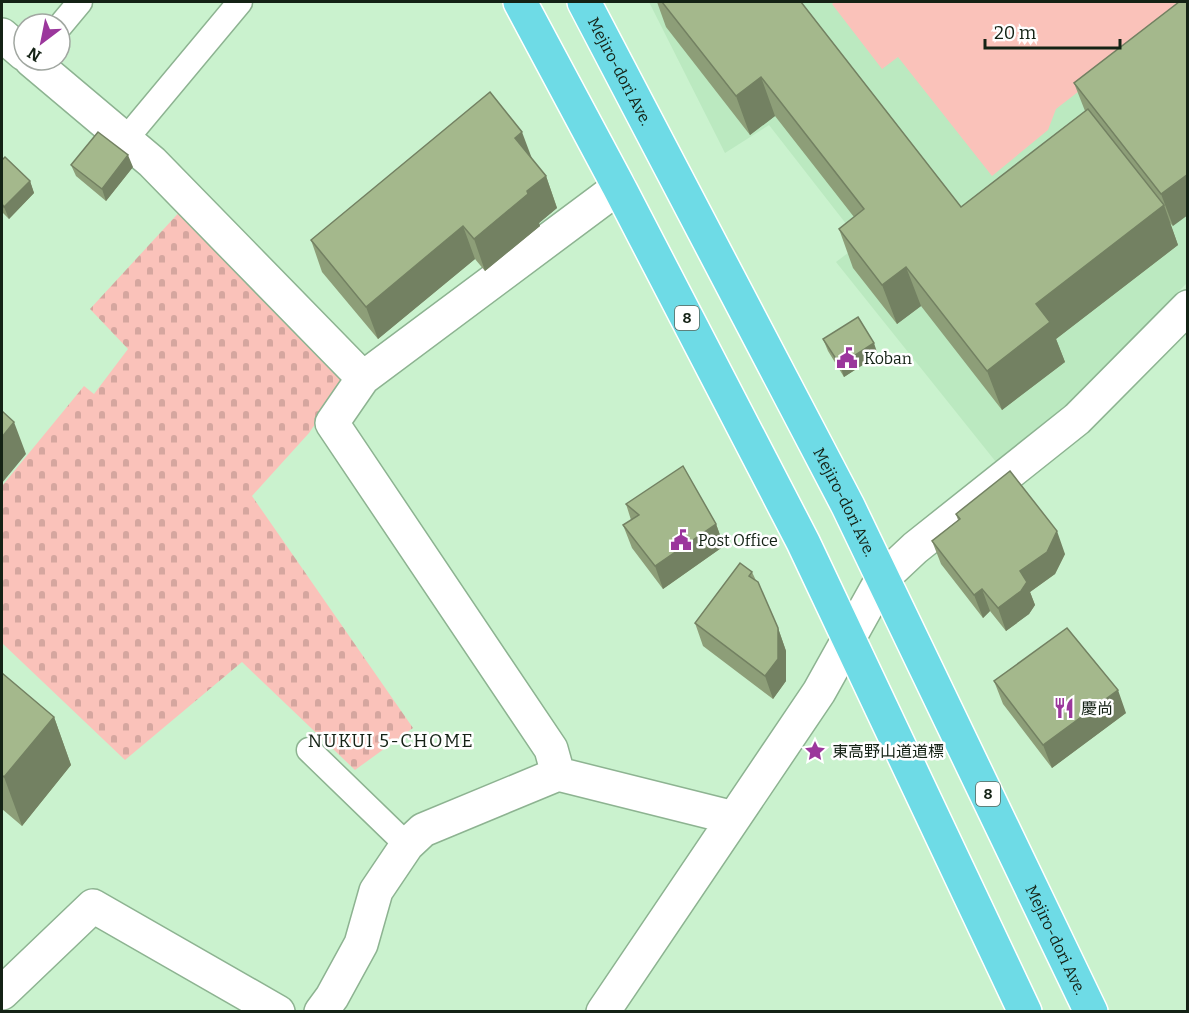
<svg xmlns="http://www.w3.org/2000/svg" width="1189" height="1013" font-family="Bitter,'Noto Sans JP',serif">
<defs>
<pattern id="cemetery-stones" width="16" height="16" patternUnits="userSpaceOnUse" patternTransform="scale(1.5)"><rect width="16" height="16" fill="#fac2ba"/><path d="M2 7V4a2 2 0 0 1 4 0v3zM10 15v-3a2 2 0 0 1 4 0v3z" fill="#d5a69f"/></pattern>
</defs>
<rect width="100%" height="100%" fill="#caf2ce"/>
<path fill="#bbe9c0" d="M 649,2 L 1187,2 L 1187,283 L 1065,406 L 996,462 L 836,262 L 861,243 L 769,125 L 725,153 Z"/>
<path fill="url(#cemetery-stones)" d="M 184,207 L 346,374 L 342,385 L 309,433 L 252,496 L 413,728 L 355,770 L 242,662 L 125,760 L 2,643 L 2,486 L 84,386 L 94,394 L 128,349 L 90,309 Z"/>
<path fill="#fac2ba" d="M 835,2 L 1187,2 L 1132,50 L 1056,109 L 1048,130 L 992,176 L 898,57 L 882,69 L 832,4 Z"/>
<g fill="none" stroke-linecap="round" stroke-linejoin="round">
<defs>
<path id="service" d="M 60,26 L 80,2
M 125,140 L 240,2
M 309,750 L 407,845"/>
<path id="minor" d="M 2,35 L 24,54
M 31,60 L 152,162 L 363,378
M 558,774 L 551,749 L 332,423 L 363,378 L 619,187
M 2,993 L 93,906 L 278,1012
M 321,1012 L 332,997 L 361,944 L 376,891 L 407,845 L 423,830 L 558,774 L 734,818
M 603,1012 L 819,692 L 882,579 L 915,548 L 1077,419 L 1188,307"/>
<g id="primary">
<path d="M 520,2 L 619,187 L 803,542 L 1025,1012"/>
<path id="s1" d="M 584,2 L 848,506 L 1091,1012"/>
</g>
</defs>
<use href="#service" stroke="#8db391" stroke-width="27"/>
<use href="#minor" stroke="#8db391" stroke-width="36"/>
<use href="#primary" stroke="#fff" stroke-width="36"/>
<use href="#service" stroke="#fff" stroke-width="24"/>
<use href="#minor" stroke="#fff" stroke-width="33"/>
<use href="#primary" stroke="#6edbe6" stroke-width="33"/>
</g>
<path fill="#8d9e78" d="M 657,2 L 801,2 L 961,207 L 1085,111 L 1074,83 L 1179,2 L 1173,226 L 1170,223 L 1178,245 L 1056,339 L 1065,362 L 1002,410 L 921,306 L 897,324 L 853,268 L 839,229 L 854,217 L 775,116 L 750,135 L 666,27 Z
M 532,159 L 546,176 L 557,208 L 539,223 L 540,226 L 485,271 L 475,259 L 378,339 L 322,272 L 311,240 Z
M 2,160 L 30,181 L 34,193 L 9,219 L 2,212 Z
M 71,165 L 133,167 L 106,201 L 76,176 Z
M 823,339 L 878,355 L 844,377 L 828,351 Z
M 626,504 L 716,524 L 724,546 L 663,589 L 632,548 L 623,525 L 631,520 Z
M 956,514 L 1065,554 L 1055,574 L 1030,592 L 1035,605 L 1029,614 L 1006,631 L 990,611 L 983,618 L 941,564 L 932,541 L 958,520 Z
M 752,572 L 778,628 L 786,651 L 786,681 L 773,699 L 703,646 L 695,623 Z
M 2,673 L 54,717 L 71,765 L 22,826 L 2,809 Z
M 994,681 L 1126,713 L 1052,768 L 1003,704 Z"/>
<path fill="#738162" d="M 761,77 L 775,116 L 750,135 L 736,96 Z
M 522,132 L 534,164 L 515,138 Z
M 128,155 L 133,167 L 106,201 L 102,189 Z
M 1188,174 L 1188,215 L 1173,226 L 1161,194 Z
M 546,176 L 557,208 L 539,223 L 540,226 L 485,271 L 474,239 L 527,191 Z
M 30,181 L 34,193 L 9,219 L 4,207 Z
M 1164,205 L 1178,245 L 1056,339 L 1065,362 L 1002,410 L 987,371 L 1036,304 Z
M 463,226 L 475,259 L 378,339 L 366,307 Z
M 906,267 L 921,306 L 897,324 L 882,285 Z
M 874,343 L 878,355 L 844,377 L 840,365 Z
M 14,422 L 26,454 L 2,483 L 2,437 Z
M 716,524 L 724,546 L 663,589 L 655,566 Z
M 1057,531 L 1065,554 L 1055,574 L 1030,592 L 1035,605 L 1029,614 L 1006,631 L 998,608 L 1020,571 Z
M 982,589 L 990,611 L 983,618 L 974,595 Z
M 778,628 L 786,651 L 786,681 L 773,699 L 765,676 Z
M 1118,690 L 1126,713 L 1052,768 L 1043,745 Z
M 54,717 L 71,765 L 22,826 L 4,777 Z"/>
<path fill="#a4b88c" stroke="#738162" stroke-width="1.5" d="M 662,2 L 801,2 L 961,207 L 1088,109 L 1164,205 L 1036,304 L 1050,322 L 987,371 L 906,267 L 882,285 L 839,229 L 864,209 L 761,77 L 736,96 Z
M 1179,2 L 1188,2 L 1188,174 L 1161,194 L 1074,83 Z
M 490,92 L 522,132 L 515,138 L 546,176 L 527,191 L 528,194 L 474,239 L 463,226 L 366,307 L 311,240 Z
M 98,132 L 128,155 L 102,189 L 71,165 Z
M 5,157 L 30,181 L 4,207 L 2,204 L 2,160 Z
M 858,317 L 874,343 L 840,365 L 823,339 Z
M 2,411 L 14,422 L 2,437 Z
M 683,466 L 716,524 L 655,566 L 623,525 L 639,515 L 626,504 Z
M 1010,471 L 1057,531 L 1047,552 L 1020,571 L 1027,582 L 1021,591 L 998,608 L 982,589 L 974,595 L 932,541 L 960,519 L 956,514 Z
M 740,563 L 752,572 L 749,576 L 758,582 L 778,628 L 778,659 L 765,676 L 695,623 Z
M 1067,628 L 1118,690 L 1043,745 L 994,681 Z
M 2,673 L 54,717 L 4,777 L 2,775 Z"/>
<defs>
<symbol id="civic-bare" viewBox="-9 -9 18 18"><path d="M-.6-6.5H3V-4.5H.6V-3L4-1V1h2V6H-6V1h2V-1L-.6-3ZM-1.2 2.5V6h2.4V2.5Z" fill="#9b379c" stroke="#fff" stroke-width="2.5" paint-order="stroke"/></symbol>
<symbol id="restaurant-bare" viewBox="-9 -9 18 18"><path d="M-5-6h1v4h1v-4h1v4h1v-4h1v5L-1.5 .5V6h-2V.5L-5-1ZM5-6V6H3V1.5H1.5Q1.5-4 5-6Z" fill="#9b379c" stroke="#fff" stroke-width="2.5" paint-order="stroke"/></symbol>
<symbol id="sight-bare" viewBox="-9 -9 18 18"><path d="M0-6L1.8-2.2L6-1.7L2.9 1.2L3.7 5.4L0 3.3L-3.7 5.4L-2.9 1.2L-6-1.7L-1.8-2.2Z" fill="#9b379c" stroke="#fff" stroke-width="2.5" paint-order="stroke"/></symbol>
</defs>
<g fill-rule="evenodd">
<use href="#civic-bare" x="832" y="343" width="30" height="30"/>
<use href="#civic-bare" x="666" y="525" width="30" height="30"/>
<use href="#restaurant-bare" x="1049" y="693" width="30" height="30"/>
<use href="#sight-bare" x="800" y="736" width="30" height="30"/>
</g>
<g text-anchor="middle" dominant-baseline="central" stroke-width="5" stroke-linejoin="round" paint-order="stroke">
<g fill="#fff" stroke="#5a645b" stroke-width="1.5">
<rect x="675" y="306" width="24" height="24" rx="4.5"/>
<rect x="976" y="782" width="24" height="24" rx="4.5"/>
</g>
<g font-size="15" font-weight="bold" fill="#142215">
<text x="687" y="318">8</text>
<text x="988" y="794">8</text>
</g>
<g font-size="16" fill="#142215" stroke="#fff">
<text stroke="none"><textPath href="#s1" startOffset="78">Mejiro-dori Ave.</textPath></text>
<text stroke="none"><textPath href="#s1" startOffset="564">Mejiro-dori Ave.</textPath></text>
<text stroke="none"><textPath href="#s1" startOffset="1050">Mejiro-dori Ave.</textPath></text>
</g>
<g font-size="16" fill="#142215" stroke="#fff" text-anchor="start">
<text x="864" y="358">Koban</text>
<text x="698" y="540">Post Office</text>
<text x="1081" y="708">慶尚</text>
<text x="832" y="751">東高野山道道標</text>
</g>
<g font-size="18" letter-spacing="1.5" fill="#142215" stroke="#fff">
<text x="391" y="741">NUKUI 5-CHOME</text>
</g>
</g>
<rect width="1189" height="1013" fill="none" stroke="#142215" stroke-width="6"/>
<g transform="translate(42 42) rotate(212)"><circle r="28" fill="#ffffff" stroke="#a1a7a1" stroke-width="1.5"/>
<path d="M0-4.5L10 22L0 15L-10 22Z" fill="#9b379c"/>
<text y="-9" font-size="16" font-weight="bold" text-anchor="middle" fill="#142215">N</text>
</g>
<path d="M985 39v9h135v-9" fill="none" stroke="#142215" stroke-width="3"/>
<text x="994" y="39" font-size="18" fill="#142215" stroke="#ffffff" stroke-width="4.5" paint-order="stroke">20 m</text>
</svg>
